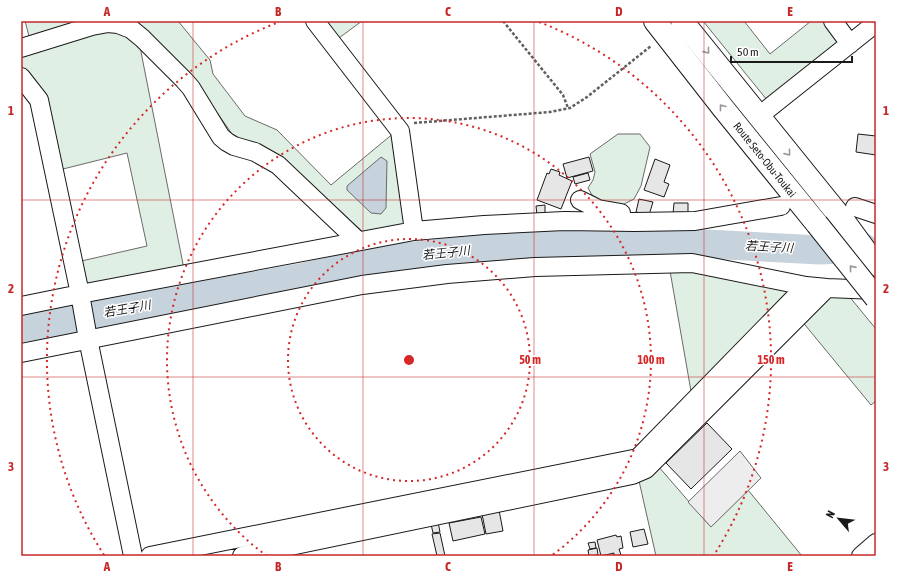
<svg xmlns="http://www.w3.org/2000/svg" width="897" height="577" font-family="'Asap Condensed','Noto Sans JP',sans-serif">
<rect width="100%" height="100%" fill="#fff"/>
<path fill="#e0efe3" stroke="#6a6a6a" d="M 25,21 L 79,21 L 29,36 Z
M 132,21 L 178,21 L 210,60 L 213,74 L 245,116 L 277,130 L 331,185 L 395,132 L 405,225 L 364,233 L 283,158 L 258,144 L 242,140 L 232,134 L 188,71 L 146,29 Z
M 326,21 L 362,21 L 339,38 Z
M 703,21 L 744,21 L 770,54 L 811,21 L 825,21 L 837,36 L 837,46 L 767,100 Z
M 111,28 L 142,42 L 141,52 L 184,269 L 86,288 L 77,262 L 147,246 L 127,153 L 59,170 L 21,70 L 21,52 Z
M 618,134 L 640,134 L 650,147 L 641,186 L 634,199 L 622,205 L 607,204 L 592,195 L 588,188 L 593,180 L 595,172 L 590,154 Z
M 687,270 L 792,288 L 692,397 L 670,271 Z
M 826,294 L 848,295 L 876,329 L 876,401 L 871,405 L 801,320 Z
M 658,466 L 711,527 L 748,490 L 802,556 L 656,556 L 639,481 Z"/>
<path fill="#ededed" stroke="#6a6a6a" d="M 740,451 L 761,478 L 711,527 L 688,502 Z"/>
<path fill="#c6d2dc" stroke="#6a6a6a" d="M 381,157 L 387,161 L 386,208 L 381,214 L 371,213 L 347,190 L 347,186 Z"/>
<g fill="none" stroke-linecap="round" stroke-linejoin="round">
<path stroke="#c6d2dc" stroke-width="5" d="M 375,248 L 386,259"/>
<path stroke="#c6d2dc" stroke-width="29" d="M 21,328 L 305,277 L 386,259 L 534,244 L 650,241 L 820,250 L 864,248"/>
</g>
<path fill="#e6e6e6" stroke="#1a1a1a" d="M 858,134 L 876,136 L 876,155 L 856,152 Z
M 589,157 L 593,171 L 567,178 L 563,164 Z
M 655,159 L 670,165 L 664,182 L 669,184 L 664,197 L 644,190 Z
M 551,169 L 560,172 L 559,175 L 572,181 L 561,209 L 537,200 L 547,173 L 549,174 Z
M 588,173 L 590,180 L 575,184 L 573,177 Z
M 639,199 L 653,202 L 649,215 L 636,212 Z
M 674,203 L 688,203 L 688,214 L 673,214 Z
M 545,205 L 545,214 L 537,215 L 536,206 Z
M 707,423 L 732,449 L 691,489 L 666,463 Z
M 499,510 L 503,531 L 486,534 L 482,514 Z
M 481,517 L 485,534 L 453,541 L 449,523 Z
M 438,522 L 440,532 L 433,533 L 431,524 Z
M 644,529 L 648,544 L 633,547 L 630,532 Z
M 440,533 L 445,556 L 437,556 L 432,534 Z
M 616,535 L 617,537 L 621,536 L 623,548 L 619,549 L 621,555 L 614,556 L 614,553 L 601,556 L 597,540 Z
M 595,542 L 596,548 L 590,549 L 588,543 Z
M 597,548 L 598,555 L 589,556 L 588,550 Z"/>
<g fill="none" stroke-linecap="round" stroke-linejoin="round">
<defs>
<path id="minor" d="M 315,21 L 400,131 L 414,231
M 833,21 L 850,44
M 21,48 L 92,26 L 108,23 L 118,24 L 131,29 L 142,38 L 184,80 L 191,88 L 221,137 L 227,142 L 234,146 L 255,152 L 278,165 L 358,241
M 21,77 L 39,100 L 80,294 L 88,339 L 133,556
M 759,116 L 876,23
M 580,200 L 598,209 L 621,213
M 855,207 L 876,214
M 21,306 L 80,294 L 414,231 L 484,225 L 564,221 L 635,222 L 695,221 L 781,206
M 21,353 L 362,285 L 447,274 L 535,267 L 692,263 L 806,286 L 827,288
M 150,556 L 638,458 L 806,286
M 242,556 L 632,475 L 646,469 L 827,288 L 876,290
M 861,556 L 876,543"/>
<g id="major">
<path id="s1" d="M 655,21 L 723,108 L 817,224"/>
<path d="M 682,21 L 846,224 L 876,265"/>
</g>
</defs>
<use href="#minor" stroke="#1a1a1a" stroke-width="20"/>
<use href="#major" stroke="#1a1a1a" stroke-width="24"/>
<path stroke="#5f5f5f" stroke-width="2.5" stroke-dasharray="3 2" stroke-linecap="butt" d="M 503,21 L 563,95 L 568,108
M 414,123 L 550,112 L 570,108 L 587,97 L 651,46"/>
<use href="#minor" stroke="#fff" stroke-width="18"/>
<use href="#major" stroke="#fff" stroke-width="22"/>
<defs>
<path id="major-bridge" d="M 817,224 L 876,298"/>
</defs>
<use href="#major-bridge" stroke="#1a1a1a" stroke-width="24" stroke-linecap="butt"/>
<use href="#major-bridge" stroke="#fff" stroke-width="22"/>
</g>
<defs><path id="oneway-chevron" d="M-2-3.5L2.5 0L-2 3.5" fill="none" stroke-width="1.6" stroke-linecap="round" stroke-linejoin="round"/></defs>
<g stroke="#989898">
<use href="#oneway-chevron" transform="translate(707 51) rotate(51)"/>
<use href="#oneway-chevron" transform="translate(722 107) rotate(-128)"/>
<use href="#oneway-chevron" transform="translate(788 153) rotate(51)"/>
<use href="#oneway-chevron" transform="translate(852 268) rotate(-129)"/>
</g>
<path fill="none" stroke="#c62828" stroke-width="1" stroke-opacity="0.55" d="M 193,21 L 193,556M 363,21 L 363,556M 534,21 L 534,556M 704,21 L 704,556M 21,200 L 876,200M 21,377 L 876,377"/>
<g fill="none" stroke="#d62828" stroke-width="2" stroke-dasharray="2 4">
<circle cx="409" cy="360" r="121"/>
<path d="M267 556A242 242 0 1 1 551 556"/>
<path d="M104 555A362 362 0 0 1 279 22M539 22A362 362 0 0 1 714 555"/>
</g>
<g text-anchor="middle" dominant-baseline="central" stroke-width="3" stroke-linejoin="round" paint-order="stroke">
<g font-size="11" fill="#1a1a1a" stroke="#fff">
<text stroke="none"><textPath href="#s1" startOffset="177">Route Seto-Obu-Toukai</textPath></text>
</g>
<g font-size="12" font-style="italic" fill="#1a1a1a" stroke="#fff">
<text transform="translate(769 247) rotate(3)">若王子川</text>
<text transform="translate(446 253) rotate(-6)">若王子川</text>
<text transform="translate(127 309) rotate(-10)">若王子川</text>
</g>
</g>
<circle cx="409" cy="360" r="6" fill="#d62828" stroke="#fff" stroke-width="2"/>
<g font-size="12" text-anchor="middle" font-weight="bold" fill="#d62828" stroke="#fff" stroke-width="3" stroke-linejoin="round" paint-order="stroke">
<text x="530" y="364">50 m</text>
<text x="651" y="364">100 m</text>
<text x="771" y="364">150 m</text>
</g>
<rect width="897" height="577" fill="none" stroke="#ffffff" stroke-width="44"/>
<g transform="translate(839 519) rotate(298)" stroke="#ffffff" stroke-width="3" paint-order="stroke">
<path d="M0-3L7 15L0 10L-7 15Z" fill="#1a1a1a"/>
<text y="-6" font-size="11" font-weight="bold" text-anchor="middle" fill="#1a1a1a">N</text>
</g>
<path d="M731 56v6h121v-6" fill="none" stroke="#1a1a1a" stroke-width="2"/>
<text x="737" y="56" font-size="12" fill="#1a1a1a" stroke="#ffffff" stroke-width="3" paint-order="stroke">50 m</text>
<rect x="22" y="22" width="853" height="533" fill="none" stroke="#c62828" stroke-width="1.5"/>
<g font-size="13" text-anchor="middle" font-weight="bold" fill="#c62828">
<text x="107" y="16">A</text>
<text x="278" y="16">B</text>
<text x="448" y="16">C</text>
<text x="619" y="16">D</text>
<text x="790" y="16">E</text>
<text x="11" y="115">1</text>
<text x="886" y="115">1</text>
<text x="11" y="293">2</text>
<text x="886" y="293">2</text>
<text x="11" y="471">3</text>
<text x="886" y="471">3</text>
<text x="107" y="571">A</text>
<text x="278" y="571">B</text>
<text x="448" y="571">C</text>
<text x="619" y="571">D</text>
<text x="790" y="571">E</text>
</g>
</svg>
